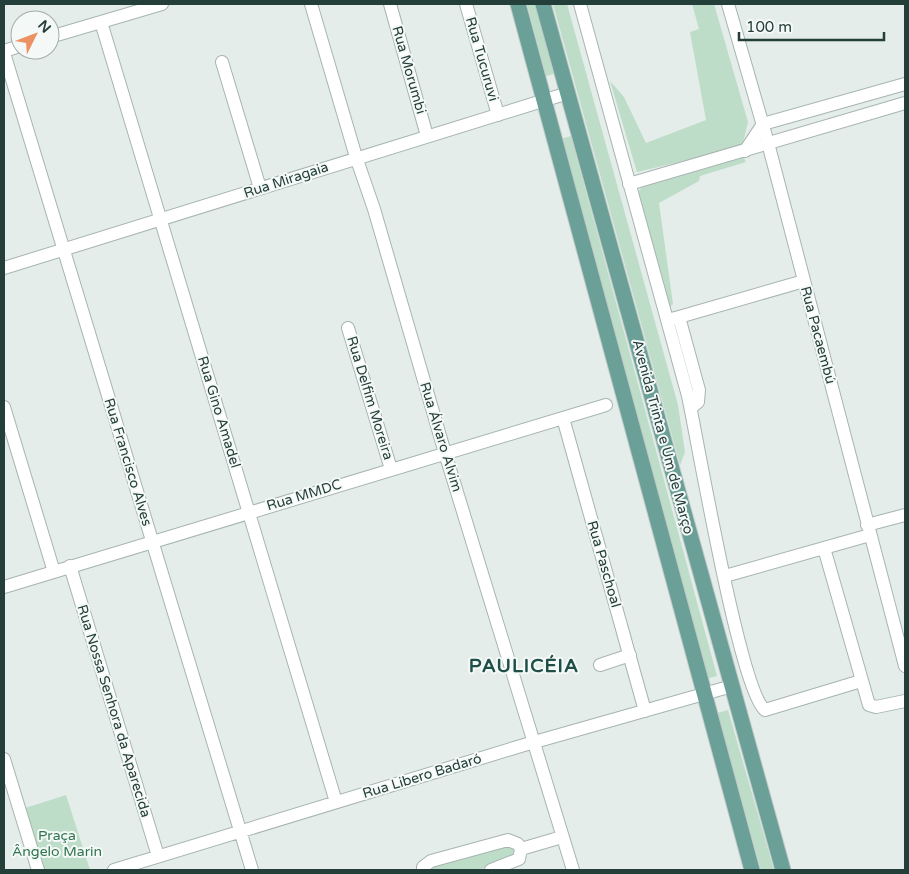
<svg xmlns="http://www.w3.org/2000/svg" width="909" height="874" font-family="'Varela Round',sans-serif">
<rect width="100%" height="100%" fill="#e4ede9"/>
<path fill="#beddc9" d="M 527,4 L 535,4 L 554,74 L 546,76 Z
M 553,4 L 567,4 L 678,405 L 685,452 L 680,465 Z
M 692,4 L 714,4 L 748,122 L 742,147 L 637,172 L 610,81 L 624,97 L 646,143 L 706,120 L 690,32 L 699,29 Z
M 571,136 L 717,676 L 706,679 L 560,139 Z
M 742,154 L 746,162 L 700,176 L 699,181 L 659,203 L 673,304 L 669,308 L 637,197 L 640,189 L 645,185 Z
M 728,710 L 774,870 L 761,870 L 717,713 Z
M 66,795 L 90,870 L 41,870 L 22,809 Z
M 513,841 L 519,858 L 478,870 L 426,870 L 426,868 Z"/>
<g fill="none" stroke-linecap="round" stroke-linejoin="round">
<defs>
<path id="minor" d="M 311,4 L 356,157 L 374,209 L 445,453 L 573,870
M 390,4 L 427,136
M 466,4 L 498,115
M 580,4 L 688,396 C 698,442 740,691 765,710 L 861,681
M 728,4 L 768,143 L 905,666
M 101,22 L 336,802
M 50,37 L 162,4
M 4,51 L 20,46
M 4,53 L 252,870
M 222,62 L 260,188
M 745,151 L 763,124 L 905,84
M 629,184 L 905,103
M 4,268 L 568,93
M 679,317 L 804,281
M 671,319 L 679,317 L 699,390 L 698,402 L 691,408
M 348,328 L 391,469
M 4,407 L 54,572
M 563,418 L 645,711
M 867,525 L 905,515
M 824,548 L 869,705 L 876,707 L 905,701
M 70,566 L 158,856
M 725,576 L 870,535
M 4,587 L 606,405
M 600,665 L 630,655
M 4,759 L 38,870
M 521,849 L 562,837
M 114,870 L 524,745 L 732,686
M 423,870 L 423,867 L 431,861 L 508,840 L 518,844 L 521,849 L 519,859 L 491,870"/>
<path id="major" d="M 518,4 L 752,870
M 543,4 L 783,870"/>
</defs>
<use href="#minor" stroke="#a7b5b1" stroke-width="14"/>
<use href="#major" stroke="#c2c9c8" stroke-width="17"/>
<use href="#minor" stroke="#fff" stroke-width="12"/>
<use href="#major" stroke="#6aa097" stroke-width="15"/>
</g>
<g text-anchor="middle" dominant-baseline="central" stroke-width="4" stroke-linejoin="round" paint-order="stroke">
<g font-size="14" fill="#243e39" stroke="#f4f9f7">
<text transform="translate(482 59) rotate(74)">Rua Tucuruvi</text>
<text transform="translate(409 70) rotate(74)">Rua Morumbi</text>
<text transform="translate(286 180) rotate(-18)">Rua Miragaia</text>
<text transform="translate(818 335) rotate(75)">Rua Pacaembú</text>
<text transform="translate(370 398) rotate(73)">Rua Delfim Moreira</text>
<text transform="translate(219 412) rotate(73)">Rua Gino Amadel</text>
<text transform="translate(441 437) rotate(73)">Rua Álvaro Alvim</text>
<text transform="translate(663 437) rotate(75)">Avenida Trinta e Um de Março</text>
<text transform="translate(128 462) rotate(73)">Rua Francisco Alves</text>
<text transform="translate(304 495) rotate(-17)">Rua MMDC</text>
<text transform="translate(604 564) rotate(74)">Rua Paschoal</text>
<text transform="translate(114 711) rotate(73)">Rua Nossa Senhora da Aparecida</text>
<text transform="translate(422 776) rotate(-17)">Rua Libero Badaró</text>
</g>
<g font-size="14" fill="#307350" stroke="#f4f9f7">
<text x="57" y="835">Praça<tspan x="57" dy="16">Ângelo Marin</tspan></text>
</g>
<g font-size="19" font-weight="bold" letter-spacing="1" fill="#204f48" stroke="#f4f9f7">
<text x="524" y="666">PAULICÉIA</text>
</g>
</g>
<rect width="909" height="874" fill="none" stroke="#243e39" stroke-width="10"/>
<g transform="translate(35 35) rotate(48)"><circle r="24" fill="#f4f9f7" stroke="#a1aeab"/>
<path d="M0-4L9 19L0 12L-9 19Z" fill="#ec9162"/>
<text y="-8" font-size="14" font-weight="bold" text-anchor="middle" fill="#243e39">N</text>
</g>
<path d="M739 32v8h145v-8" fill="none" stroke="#243e39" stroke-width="2.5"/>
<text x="746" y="32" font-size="15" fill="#243e39" stroke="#f4f9f7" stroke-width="4" paint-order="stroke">100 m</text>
</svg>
